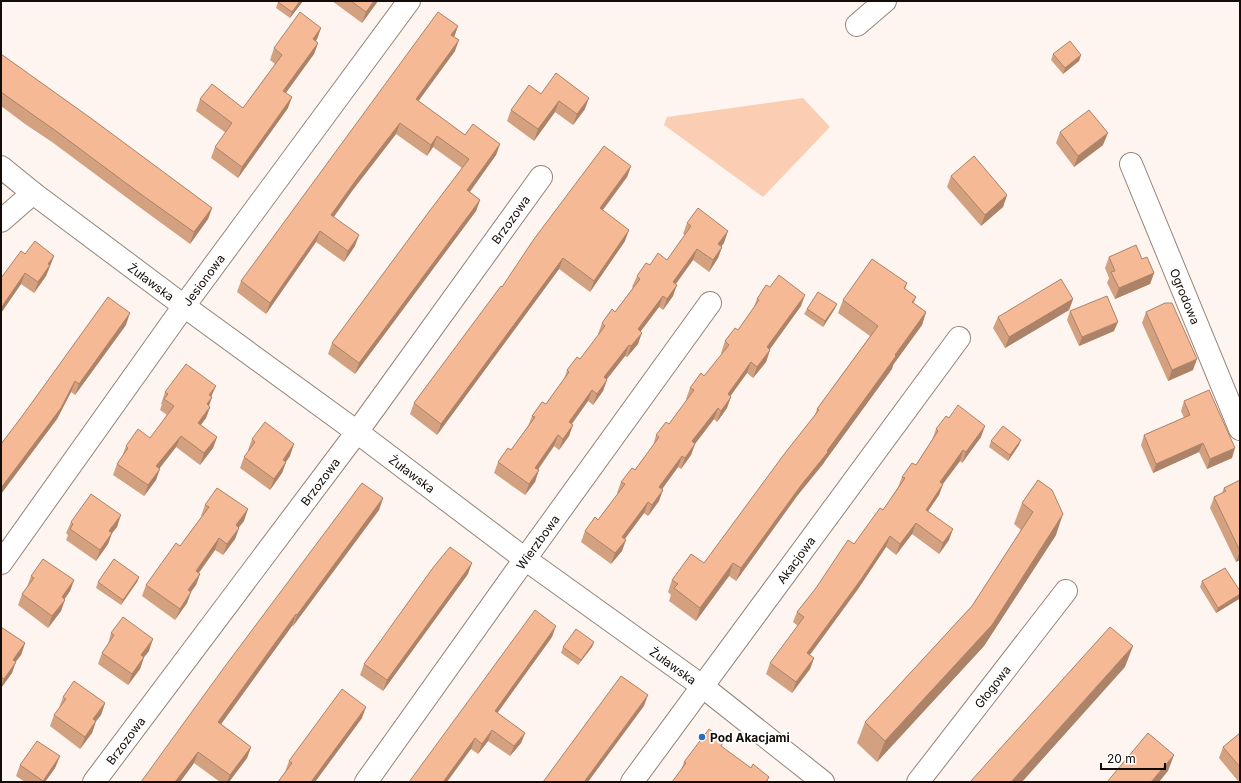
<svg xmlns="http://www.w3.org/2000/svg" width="1241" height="783" font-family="Inter,sans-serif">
<rect width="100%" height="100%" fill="#fef5f0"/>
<path fill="#fbceb3" d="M 803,98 L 830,127 L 763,197 L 664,125 L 667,117 Z"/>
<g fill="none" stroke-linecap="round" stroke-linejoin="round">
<defs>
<g id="minor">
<path d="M 857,25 L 885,1"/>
<path id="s1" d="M 1131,164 L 1240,429"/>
<path id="s2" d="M 1,167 L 33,193 L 184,306 L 357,432 L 525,559 L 702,686 L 823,782"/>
<path d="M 1,221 L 33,193"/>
<path id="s3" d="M 1,563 L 184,306 L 409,1"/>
<path id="s4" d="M 94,782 L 357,432 L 541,177"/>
<path id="s5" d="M 366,782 L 525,559 L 710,303"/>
<path id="s6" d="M 632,782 L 959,338"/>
<path id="s7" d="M 918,782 L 1066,591"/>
</g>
</defs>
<use href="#minor" stroke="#958377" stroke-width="24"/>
<use href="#minor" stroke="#fff" stroke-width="22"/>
</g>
<path fill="#d3a080" d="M 303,1 L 290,18 L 276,8 L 278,2 Z
M 332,1 L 378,1 L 362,23 Z
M 458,26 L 454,37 L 455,51 L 418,101 L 465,135 L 500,144 L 496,155 L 470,192 L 480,200 L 476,211 L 355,374 L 328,354 L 332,343 L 462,168 L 433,147 L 427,156 L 396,134 L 352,191 L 334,217 L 355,246 L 344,262 L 316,242 L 266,314 L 237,292 L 241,281 Z
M 321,28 L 317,39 L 316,41 L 318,43 L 314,54 L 286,93 L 288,108 L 238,178 L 211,158 L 215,147 L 226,133 L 196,111 L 200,99 L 243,108 L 275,64 L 270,60 L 274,48 Z
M 1,54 L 212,208 L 208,219 L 190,244 L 138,206 L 52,142 L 25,124 L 1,106 Z
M 1053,54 L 1081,55 L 1079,61 L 1063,74 L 1051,60 Z
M 541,94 L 585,109 L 573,125 L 555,112 L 534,141 L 507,121 L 511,110 Z
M 1060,132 L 1103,145 L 1074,167 L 1056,143 Z
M 631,166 L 627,177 L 603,210 L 625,241 L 590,292 L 559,269 L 437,435 L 410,414 L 414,403 L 502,287 Z
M 951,176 L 1007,195 L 1003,207 L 981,226 L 947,187 Z
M 687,223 L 724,243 L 721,246 L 722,247 L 718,258 L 709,272 L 693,260 L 676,284 L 673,296 L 663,310 L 659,307 L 641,331 L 638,344 L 627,357 L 625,356 L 607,379 L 603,391 L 593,405 L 588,401 L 572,424 L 569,436 L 559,450 L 554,446 L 538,470 L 535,482 L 525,495 L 494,473 L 498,462 L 511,450 L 528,426 L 532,416 L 546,404 L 564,379 L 567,370 L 580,359 L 599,335 L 598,334 L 602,323 L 615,312 L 633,288 L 632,287 L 637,276 L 650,265 L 667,260 L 685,235 L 683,234 Z
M 25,254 L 54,256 L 46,276 L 34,293 L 21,284 L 1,313 L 1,278 Z
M 1109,257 L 1142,259 L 1154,273 L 1150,284 L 1115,299 L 1107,283 L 1109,278 L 1105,268 Z
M 907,283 L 905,289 L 916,297 L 914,303 L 926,312 L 922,325 L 893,365 L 892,369 L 825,461 L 823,464 L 797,496 L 736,581 L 729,576 L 696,621 L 669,601 L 671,595 L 668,592 L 672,580 L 704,563 L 815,415 L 817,409 L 870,336 L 838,313 L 843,300 Z
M 757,299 L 801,306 L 769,349 L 770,350 L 766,362 L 753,378 L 747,373 L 730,396 L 727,408 L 717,422 L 714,419 L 695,444 L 691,455 L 681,469 L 678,467 L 662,489 L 659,501 L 648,516 L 644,513 L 625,539 L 622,551 L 611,564 L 581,542 L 585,531 L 598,520 L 618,494 L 617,493 L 621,482 L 635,470 L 653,446 L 656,435 L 669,424 L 687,400 L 686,399 L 690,388 L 704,376 L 722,354 L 721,353 L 725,341 L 738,330 L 753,309 Z
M 1073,299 L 1069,310 L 1005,348 L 993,328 L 998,317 Z
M 837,304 L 834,310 L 823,327 L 804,314 L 807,309 Z
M 1070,311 L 1114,331 L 1079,346 L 1067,320 Z
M 1146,312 L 1193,370 L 1168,381 L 1142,323 Z
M 126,325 L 75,395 L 71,392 L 57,419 L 1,494 L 1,444 Z
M 165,392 L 212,397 L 209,406 L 210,407 L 206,418 L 201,425 L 217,437 L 213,448 L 200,465 L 176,447 L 159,469 L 156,480 L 144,496 L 113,475 L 117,464 L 122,457 L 126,446 L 150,438 L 167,415 L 160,410 L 162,404 L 161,404 Z
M 1184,401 L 1232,458 L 1207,469 L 1199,452 L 1153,473 L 1141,445 L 1144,435 L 1184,418 L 1181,411 Z
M 949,418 L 981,437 L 962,463 L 960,461 L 943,484 L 939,495 L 928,511 L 949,540 L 939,554 L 912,534 L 896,555 L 886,547 L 858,589 L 810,655 L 814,658 L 810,669 L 792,693 L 766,674 L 770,663 L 798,626 L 793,622 L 797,612 L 854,544 L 883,510 L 898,487 L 902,477 L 916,465 L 932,440 L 936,429 Z
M 252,439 L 290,456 L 286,462 L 282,473 L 270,490 L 240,468 L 244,457 L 249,451 L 248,450 Z
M 991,441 L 1019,445 L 1008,461 L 989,447 Z
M 1038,480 L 1056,535 L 984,646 L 877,762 L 857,743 L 865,722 L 972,606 L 1021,530 L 1014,524 L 1022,503 Z
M 1240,480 L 1240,560 L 1236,562 L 1210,508 L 1214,497 L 1222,493 L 1224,488 Z
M 383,498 L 379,510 L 293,626 L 292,626 L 221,724 L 251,747 L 247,758 L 229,782 L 220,782 L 194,763 L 180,782 L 141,782 Z
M 205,505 L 244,521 L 239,527 L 239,528 L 235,539 L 223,555 L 215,550 L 199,573 L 200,574 L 196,585 L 191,592 L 187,603 L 175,620 L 142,596 L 146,585 L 180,546 L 202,516 L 201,516 Z
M 71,522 L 117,527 L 112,533 L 108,544 L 96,561 L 66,540 L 68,535 L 66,533 Z
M 468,574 L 383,691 L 360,675 L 364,664 Z
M 31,576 L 74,580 L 70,591 L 64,599 L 61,611 L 48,628 L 18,605 L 22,594 L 27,587 Z
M 139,577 L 137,582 L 121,605 L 96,588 L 98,582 Z
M 1202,581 L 1239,599 L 1216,613 L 1200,587 Z
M 1,627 L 25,643 L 21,655 L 15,662 L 12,673 L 1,688 Z
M 111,633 L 149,651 L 144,657 L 140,669 L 128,685 L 98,664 L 102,653 L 108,644 Z
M 552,637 L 497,713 L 525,733 L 521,743 L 510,756 L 488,741 L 478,754 L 471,749 L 409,782 Z
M 594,642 L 592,647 L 578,665 L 561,653 L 563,647 Z
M 63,697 L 105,703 L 101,715 L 96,721 L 92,733 L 80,749 L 50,726 L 54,715 L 59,708 Z
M 362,718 L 315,782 L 278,782 L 285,772 L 289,761 Z
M 1240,733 L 1240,780 L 1238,781 L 1219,758 L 1223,747 Z
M 722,747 L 751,768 L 769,777 L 767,782 L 672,782 L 681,770 L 684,762 Z
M 60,756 L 55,768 L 45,782 L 25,782 L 16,776 L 20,765 Z"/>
<path fill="#ac8268" d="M 300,1 L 303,1 L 290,18 L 292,12 Z
M 374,1 L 378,1 L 362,23 L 366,12 Z
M 458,26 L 454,37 L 451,35 Z
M 321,28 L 317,39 L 309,50 L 313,39 Z
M 459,40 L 455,51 L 412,110 L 416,99 Z
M 318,43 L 314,54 L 279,102 L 283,91 Z
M 1081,55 L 1079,61 L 1063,74 L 1065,68 Z
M 292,97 L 288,108 L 238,178 L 242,167 Z
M 589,98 L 585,109 L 573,125 L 577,114 Z
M 559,101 L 555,112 L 534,141 L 538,129 Z
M 400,123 L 396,134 L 352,191 L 327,226 L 331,215 L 356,180 Z
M 1108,133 L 1103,145 L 1074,167 L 1078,156 Z
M 437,136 L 433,147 L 427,156 L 431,145 Z
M 500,144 L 496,155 L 463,201 L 467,190 Z
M 631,166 L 627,177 L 596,219 L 600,208 Z
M 1007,195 L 1003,207 L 981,226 L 985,215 Z
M 480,200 L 476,211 L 355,374 L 359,363 Z
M 212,208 L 208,219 L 190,244 L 194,232 Z
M 629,230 L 625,241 L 590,292 L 594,281 Z
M 320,231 L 316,242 L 266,314 L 270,303 Z
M 728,231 L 724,243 L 714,255 L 718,244 Z
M 359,235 L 355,246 L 344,262 L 348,251 Z
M 722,247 L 718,258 L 709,272 L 713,260 Z
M 697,249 L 693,260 L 669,293 L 673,282 Z
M 54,256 L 46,276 L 34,293 L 38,282 L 48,264 Z
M 563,258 L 559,269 L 437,435 L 441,424 Z
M 25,273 L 21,284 L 1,313 L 1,308 Z
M 1154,273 L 1150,284 L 1115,299 L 1119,288 Z
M 677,285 L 673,296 L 663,310 L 667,299 Z
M 805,295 L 801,306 L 763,359 L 767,347 Z
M 663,296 L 659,307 L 634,340 L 638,329 Z
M 1073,299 L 1069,310 L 1005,348 L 1009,337 Z
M 837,304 L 834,310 L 823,327 L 825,321 Z
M 926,312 L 922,325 L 893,365 L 892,369 L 825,461 L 823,464 L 797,496 L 736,581 L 741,568 L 802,484 L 827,451 Z
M 130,313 L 126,325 L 75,395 L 79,384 Z
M 1118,322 L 1114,331 L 1079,346 L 1082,337 Z
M 642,333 L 638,344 L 627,357 L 631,346 Z
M 629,345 L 625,356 L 600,388 L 604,377 Z
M 770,350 L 766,362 L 753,378 L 757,367 Z
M 1197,359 L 1193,370 L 1168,381 L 1172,370 Z
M 751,362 L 747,373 L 724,405 L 728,394 Z
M 607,380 L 603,391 L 593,405 L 597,394 Z
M 75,381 L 71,392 L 57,419 L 1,494 L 1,488 Z
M 216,386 L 211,397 L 209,395 Z
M 592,390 L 588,401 L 565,433 L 569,422 Z
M 212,397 L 208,408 L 207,404 Z
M 731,397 L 727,408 L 717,422 L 721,411 Z
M 210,407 L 206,418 L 194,434 L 198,423 Z
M 718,408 L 714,419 L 688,453 L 692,441 Z
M 573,425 L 569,436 L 559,450 L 563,439 Z
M 985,426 L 981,437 L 962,463 L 966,452 Z
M 558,435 L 554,446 L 531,479 L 535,468 Z
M 181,436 L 176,447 L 152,478 L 156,466 Z
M 217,437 L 213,448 L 200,465 L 204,453 Z
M 1021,440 L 1019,445 L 1008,461 L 1010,455 Z
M 1203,443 L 1199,452 L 1153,473 L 1156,464 Z
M 294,444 L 290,456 L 279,471 L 283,460 Z
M 695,444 L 691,455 L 681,469 L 685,458 Z
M 1235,448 L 1232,458 L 1207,469 L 1210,459 Z
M 963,450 L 960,461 L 936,493 L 940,482 Z
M 682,456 L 678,467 L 655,499 L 659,487 Z
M 286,462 L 282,473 L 270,490 L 274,479 Z
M 160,469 L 156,480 L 144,496 L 148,485 Z
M 539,470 L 535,482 L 525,495 L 529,484 Z
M 943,484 L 939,495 L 922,520 L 926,510 Z
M 663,490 L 659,501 L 648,516 L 652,505 Z
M 383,498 L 379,510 L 293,626 L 297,615 Z
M 648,502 L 644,513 L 618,548 L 622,537 Z
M 248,509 L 244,521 L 232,536 L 236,525 Z
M 1063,514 L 1056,535 L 984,646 L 877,762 L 885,741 Z
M 121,515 L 117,527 L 105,542 L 109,531 Z
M 916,523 L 912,534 L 896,555 L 900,544 Z
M 239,528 L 235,539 L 223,555 L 227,544 Z
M 953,529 L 949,540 L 939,554 L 943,543 Z
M 112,533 L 108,544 L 96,561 L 100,550 Z
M 890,536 L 886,547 L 858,589 L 803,664 L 807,653 Z
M 219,538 L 215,550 L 192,582 L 196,571 Z
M 626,540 L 622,551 L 611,564 L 615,553 Z
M 1240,551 L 1240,560 L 1236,562 Z
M 472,563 L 468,574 L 383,691 L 387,680 Z
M 733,563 L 729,576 L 696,621 L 700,608 Z
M 200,574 L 196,585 L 184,601 L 188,590 Z
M 139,577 L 137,582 L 121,605 L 123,600 Z
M 74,580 L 70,591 L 58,609 L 62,597 Z
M 191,592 L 187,603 L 175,620 L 180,609 Z
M 1240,594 L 1239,599 L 1216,613 L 1218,608 Z
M 65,600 L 61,611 L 48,628 L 52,616 Z
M 296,614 L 292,626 L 214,734 L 218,722 Z
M 556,626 L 552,637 L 491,722 L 495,711 Z
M 153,639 L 149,651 L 137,666 L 141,655 Z
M 594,642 L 592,647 L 578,665 L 581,660 Z
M 25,643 L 21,655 L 9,671 L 13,660 Z
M 1133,646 L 1125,667 L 1022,782 L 1011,782 Z
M 144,657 L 140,669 L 128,685 L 132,674 Z
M 814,658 L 810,669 L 792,693 L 796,682 Z
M 16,662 L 12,673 L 1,688 L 1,686 L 4,679 Z
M 648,695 L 644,706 L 588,782 L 584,782 Z
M 105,703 L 101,715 L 89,730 L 93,719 Z
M 366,707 L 362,718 L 315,782 L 311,782 Z
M 96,721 L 92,733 L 80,749 L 85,737 Z
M 492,730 L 488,741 L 478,754 L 482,744 Z
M 525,733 L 521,743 L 510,756 L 514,746 Z
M 475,738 L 471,749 L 447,782 L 443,782 Z
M 251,747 L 247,758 L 229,782 L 227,782 L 230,775 Z
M 198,752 L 194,763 L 180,782 L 175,782 Z
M 1174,755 L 1168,771 L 1159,782 L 1151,782 Z
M 60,756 L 55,768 L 45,782 L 42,782 Z"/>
<path fill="#f5ba95" stroke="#ac8268" d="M 278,1 L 300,1 L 292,12 L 278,2 Z
M 351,1 L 374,1 L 366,12 Z
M 300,12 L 321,28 L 313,39 L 318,43 L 283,91 L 292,97 L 242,167 L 215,147 L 232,123 L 200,99 L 212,84 L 243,108 L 282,55 L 274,48 Z
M 438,12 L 458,26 L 451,35 L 459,40 L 416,99 L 465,135 L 473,124 L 500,144 L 467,190 L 480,200 L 359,363 L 332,343 L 428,213 L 469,159 L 437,136 L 431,145 L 400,123 L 356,180 L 331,215 L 359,235 L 348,251 L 320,231 L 270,303 L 241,281 Z
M 1070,41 L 1081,55 L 1065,68 L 1053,54 Z
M 1,54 L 92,119 L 212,208 L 194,232 L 142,195 L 56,131 L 29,112 L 1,92 Z
M 556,73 L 589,98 L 577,114 L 559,101 L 538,129 L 511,110 L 529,85 L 541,94 Z
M 1089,110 L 1108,133 L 1078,156 L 1060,132 Z
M 604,146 L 631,166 L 600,208 L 629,230 L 594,281 L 563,258 L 441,424 L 414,403 L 501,286 L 502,287 L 534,239 Z
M 974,156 L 1007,195 L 985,215 L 951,176 Z
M 698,208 L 728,231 L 718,244 L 722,247 L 713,260 L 697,249 L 673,282 L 677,285 L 667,299 L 663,296 L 638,329 L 642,333 L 631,346 L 629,345 L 604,377 L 607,380 L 597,394 L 592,390 L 569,422 L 573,425 L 563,439 L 558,435 L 535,468 L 539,470 L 529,484 L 498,462 L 508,448 L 511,450 L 535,417 L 532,416 L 542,402 L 546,404 L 569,372 L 567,370 L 577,357 L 580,359 L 605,326 L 602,323 L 612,309 L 615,312 L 640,279 L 637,276 L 646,263 L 650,265 L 658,253 L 667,260 L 691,226 L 687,223 Z
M 35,241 L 54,256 L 48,264 L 50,265 L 38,282 L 25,273 L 1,308 L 1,278 L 21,251 L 25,254 Z
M 1136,245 L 1142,259 L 1147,257 L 1154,273 L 1119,288 L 1111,272 L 1115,271 L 1109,257 Z
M 872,259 L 907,283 L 904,288 L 916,297 L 912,302 L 926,312 L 895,355 L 896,356 L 827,451 L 828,452 L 802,484 L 741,568 L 733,563 L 700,608 L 674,588 L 678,584 L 672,580 L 691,554 L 704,563 L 785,453 L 819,410 L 817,409 L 878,326 L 843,300 Z
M 779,275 L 805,295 L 767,347 L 770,350 L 757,367 L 751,362 L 728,394 L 731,397 L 721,411 L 718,408 L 692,441 L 695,444 L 685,458 L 682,456 L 659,487 L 663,490 L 652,505 L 648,502 L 622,537 L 626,540 L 615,553 L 585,531 L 595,517 L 598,520 L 625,484 L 621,482 L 632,468 L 635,470 L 659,437 L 656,435 L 666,422 L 669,424 L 694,390 L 690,388 L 701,373 L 704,376 L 729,345 L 725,341 L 735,328 L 738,330 L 759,300 L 757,299 L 766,285 L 770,287 Z
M 1061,279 L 1073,299 L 1009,337 L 998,317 Z
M 818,292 L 837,304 L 825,321 L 807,309 Z
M 1107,296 L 1118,322 L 1082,337 L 1070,311 Z
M 108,297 L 130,313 L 79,384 L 75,381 L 61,408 L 1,488 L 1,444 L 23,415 Z
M 1165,303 L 1172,303 L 1197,359 L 1172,370 L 1146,312 Z
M 186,364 L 216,386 L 209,395 L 212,397 L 207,404 L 210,407 L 198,423 L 217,437 L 204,453 L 181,436 L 156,466 L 160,469 L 148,485 L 117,464 L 128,448 L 126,446 L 138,429 L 150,438 L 174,406 L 164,399 L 168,394 L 165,392 Z
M 1209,390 L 1235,448 L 1210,459 L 1203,443 L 1156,464 L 1144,435 L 1190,415 L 1184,401 Z
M 958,405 L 985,426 L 966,452 L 963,450 L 940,482 L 943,484 L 926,510 L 953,529 L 943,543 L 916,523 L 900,544 L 890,536 L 862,578 L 807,653 L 814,658 L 796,682 L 770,663 L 804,617 L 797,612 L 816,588 L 848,540 L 854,544 L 880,508 L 883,510 L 905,478 L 902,477 L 912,463 L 916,465 L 938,431 L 936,429 L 946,416 L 949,418 Z
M 265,422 L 294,444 L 283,460 L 286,462 L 274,479 L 244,457 L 255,442 L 252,439 Z
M 1003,426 L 1021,440 L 1010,455 L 991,441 Z
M 1038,480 L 1052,490 L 1063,514 L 992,625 L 885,741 L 865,722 L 972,606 L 1033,512 L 1022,503 Z
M 1240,480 L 1240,551 L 1214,497 L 1226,491 L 1224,488 Z
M 362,483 L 383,498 L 297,615 L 296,614 L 218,722 L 251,747 L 230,775 L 198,752 L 175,782 L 141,782 L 223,669 Z
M 217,488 L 248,509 L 236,525 L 239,528 L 227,544 L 219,538 L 196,571 L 200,574 L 188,590 L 191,592 L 180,609 L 146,585 L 176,543 L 180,546 L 209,507 L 205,505 Z
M 91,494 L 121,515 L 109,531 L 112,533 L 100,550 L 70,529 L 73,524 L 71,522 Z
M 450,547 L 472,563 L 387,680 L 364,664 L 432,569 Z
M 43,559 L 74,580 L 62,597 L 65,600 L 52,616 L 22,594 L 34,578 L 31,576 Z
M 114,559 L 139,577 L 123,600 L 98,582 Z
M 1225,568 L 1240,591 L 1240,594 L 1218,608 L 1202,581 Z
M 535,610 L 556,626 L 495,711 L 525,733 L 514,746 L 492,730 L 482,744 L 475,738 L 443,782 L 409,782 Z
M 123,617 L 153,639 L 141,655 L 144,657 L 132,674 L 102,653 L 114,635 L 111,633 Z
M 1,627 L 25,643 L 13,660 L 16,662 L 4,679 L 1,677 Z
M 1110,627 L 1133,646 L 1011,782 L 970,782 Z
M 576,629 L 594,642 L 581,660 L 563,647 Z
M 621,676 L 648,695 L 584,782 L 543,782 Z
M 74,681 L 105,703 L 93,719 L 96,721 L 85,737 L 54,715 L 66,699 L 63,697 Z
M 342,689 L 366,707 L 311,782 L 278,782 L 292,763 L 289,761 Z
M 709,729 L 724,741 L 721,746 L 751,768 L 753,764 L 769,777 L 766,782 L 672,782 L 686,763 L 684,762 Z
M 1148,733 L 1174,755 L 1151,782 L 1107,782 Z
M 1240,733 L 1240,767 L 1223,747 Z
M 37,741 L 60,756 L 43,781 L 20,765 Z"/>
<circle fill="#276ebf" stroke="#fff" stroke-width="1.5" cx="702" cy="737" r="4"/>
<g text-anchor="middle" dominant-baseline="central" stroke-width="3.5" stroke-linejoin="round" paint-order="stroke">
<g font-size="12" fill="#130c08" stroke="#fff">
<text stroke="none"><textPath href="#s4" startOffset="700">Brzozowa</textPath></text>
<text stroke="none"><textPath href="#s3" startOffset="348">Jesionowa</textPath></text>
<text stroke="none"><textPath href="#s2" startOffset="189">Żuławska</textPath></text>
<text stroke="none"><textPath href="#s1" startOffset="143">Ogrodowa</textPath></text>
<text stroke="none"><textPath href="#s2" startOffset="513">Żuławska</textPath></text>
<text stroke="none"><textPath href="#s4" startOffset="376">Brzozowa</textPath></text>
<text stroke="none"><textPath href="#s5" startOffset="295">Wierzbowa</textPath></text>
<text stroke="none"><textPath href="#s6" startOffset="276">Akacjowa</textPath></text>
<text stroke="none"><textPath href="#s2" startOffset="837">Żuławska</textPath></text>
<text stroke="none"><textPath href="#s7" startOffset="121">Głogowa</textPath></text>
<text stroke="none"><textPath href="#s4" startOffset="52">Brzozowa</textPath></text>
</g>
<g font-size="12" font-weight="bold" fill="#130c08" stroke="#fff" text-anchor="start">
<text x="710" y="737">Pod Akacjami</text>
</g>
</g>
<rect width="1241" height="783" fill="none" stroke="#130c08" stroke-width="4"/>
<path d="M1101 763v6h64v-6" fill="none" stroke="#130c08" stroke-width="2"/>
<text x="1107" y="763" font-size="12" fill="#130c08" stroke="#ffffff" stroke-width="3" paint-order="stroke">20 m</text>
</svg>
